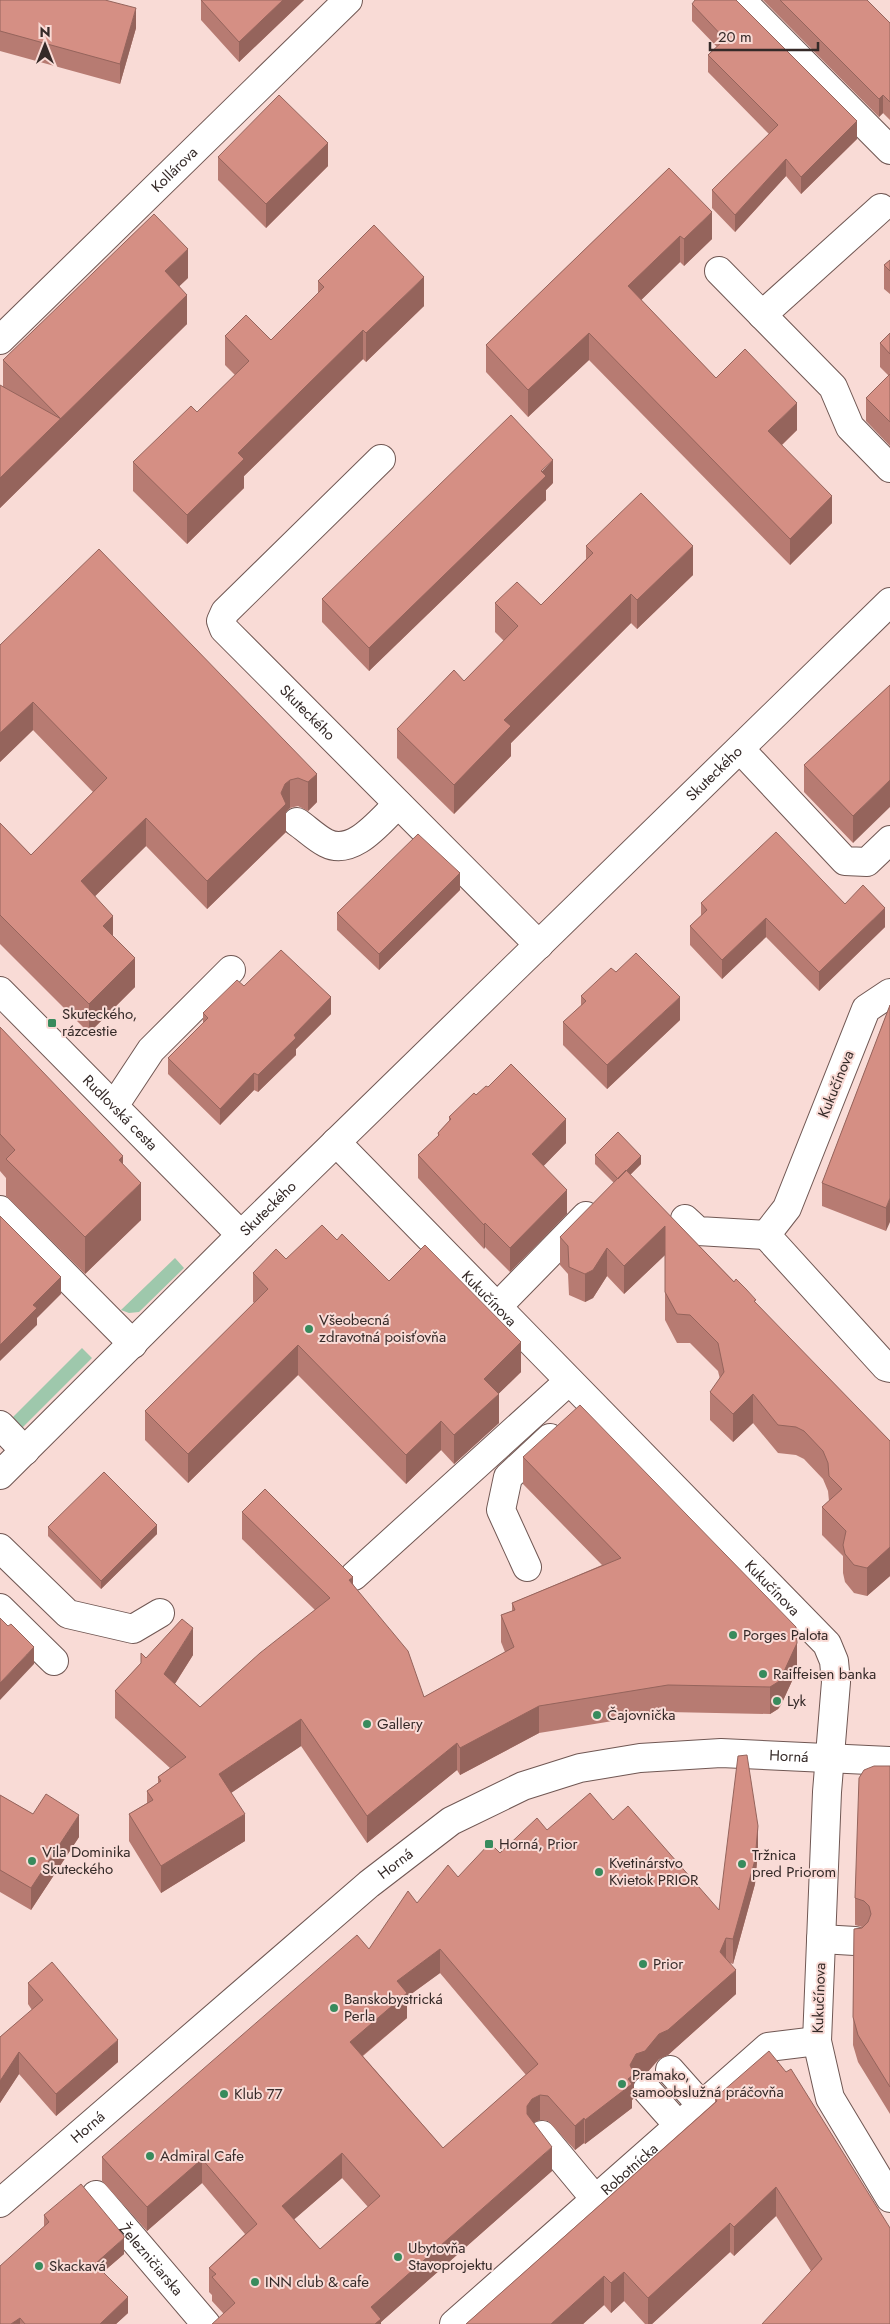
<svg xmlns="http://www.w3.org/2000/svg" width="890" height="2324" font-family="Jost,sans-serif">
<rect width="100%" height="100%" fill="#f9dbd6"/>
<path fill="#9ec8ac" d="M 175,1258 L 184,1268 L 139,1312 L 129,1313 L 121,1310 Z
M 82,1348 L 92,1358 L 20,1430 L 10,1420 Z"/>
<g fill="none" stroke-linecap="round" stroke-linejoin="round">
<defs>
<g id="minor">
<path d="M 741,0 L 890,150"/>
<path d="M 719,271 L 833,387 L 850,427 L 890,468"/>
<path d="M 762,315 L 881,208"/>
<path id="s1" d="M 0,340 L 348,0"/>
<path id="s2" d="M 381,459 L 225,612 L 221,621 L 224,629 L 539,945"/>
<path d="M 740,749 L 845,861 L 867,862 L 890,840"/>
<path d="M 297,822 C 306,828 316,838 326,843 C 353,857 380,821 398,804"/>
<path id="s3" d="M 0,991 L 241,1235"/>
<path d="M 890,993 L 866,1009 L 787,1208 L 766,1235 L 886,1367 L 890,1368"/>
<path d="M 114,1106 L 151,1050 L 231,970"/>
<path id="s4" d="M 336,1142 L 827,1644 L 834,1661 L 836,1682 L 827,1792 L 817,2041 L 830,2098 L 890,2198"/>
<path d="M 0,1210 L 133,1344"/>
<path d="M 685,1219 L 698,1231 L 766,1235"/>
<path d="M 497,1307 L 586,1216"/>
<path d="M 0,1425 L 25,1451"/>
<path id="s5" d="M 0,1475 L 241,1235 L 890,602"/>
<path d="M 0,1548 L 68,1614 L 133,1629 L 160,1613"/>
<path d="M 527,1567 L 501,1510 L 508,1477 L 550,1438"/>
<path d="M 354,1576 L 569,1381"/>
<path d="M 0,1608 L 54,1661"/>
<path d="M 821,1939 L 855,1941"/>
<path d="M 670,2070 L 702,2106"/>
<path d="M 647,2090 L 679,2126"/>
<path d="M 542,2135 L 596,2200"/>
<path id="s6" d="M 96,2195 L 206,2324"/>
<path id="s7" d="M 0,2203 L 369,1884 L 451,1821 L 523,1786 L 580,1768 L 640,1758 L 721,1753 L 890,1761"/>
<path id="s8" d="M 454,2324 L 768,2047 L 817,2041"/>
</g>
</defs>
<use href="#minor" stroke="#705753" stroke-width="30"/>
<use href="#minor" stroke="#fff" stroke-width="28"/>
</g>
<path fill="#b77b72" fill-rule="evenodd" d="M 0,0 L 136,28 L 120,84 L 0,51 Z
M 201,0 L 304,0 L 239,62 L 201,20 Z
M 763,0 L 867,0 L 890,23 L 890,120 L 883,113 L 879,117 Z
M 692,4 L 857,139 L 801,194 L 786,176 L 735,232 L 712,208 L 712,190 L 769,134 L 708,72 L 708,55 L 717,47 L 692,21 Z
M 218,157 L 328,166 L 266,228 L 218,180 Z
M 669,168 L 712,239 L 684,266 L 680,262 L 641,300 L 716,378 L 797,430 L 782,445 L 832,523 L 790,565 L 589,360 L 528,417 L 486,372 L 486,345 Z
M 890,260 L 890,294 L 884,289 L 884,265 Z
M 188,278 L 179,286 L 187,324 L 0,508 L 0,385 L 3,387 L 3,360 Z
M 318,281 L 424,306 L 366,362 L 363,359 L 244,476 L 244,488 L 187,544 L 133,491 L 133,462 L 197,412 L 235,375 L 225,365 L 225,336 L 271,340 L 318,294 Z
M 890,333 L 890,446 L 866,421 L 866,398 L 889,376 L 880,367 L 880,343 Z
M 553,483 L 546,490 L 546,500 L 369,671 L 322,622 L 322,599 Z
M 586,546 L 693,575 L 637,629 L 631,623 L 511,743 L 511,756 L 454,814 L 397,758 L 397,729 L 464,681 L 504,641 L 495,632 L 495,603 L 541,605 L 586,559 Z
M 0,645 L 317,774 L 317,802 L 308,811 L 298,806 L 290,808 L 286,812 L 286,832 L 207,909 L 146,846 L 95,896 L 135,987 L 89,1033 L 0,944 L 0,823 L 31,855 L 93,792 L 33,730 L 0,762 Z
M 890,685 L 853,843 L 804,792 L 804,765 Z
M 460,890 L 379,970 L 337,930 L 337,913 Z
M 701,903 L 845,904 L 885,927 L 819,991 L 766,937 L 722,979 L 690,945 L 690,926 L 701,916 Z
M 244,986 L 331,1014 L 296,1049 L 296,1055 L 258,1092 L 254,1090 L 220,1125 L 168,1074 L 168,1058 L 203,1023 L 203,1013 Z
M 581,996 L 680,1020 L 607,1089 L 563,1045 L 563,1022 L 581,1006 Z
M 890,1005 L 886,1231 L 822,1206 L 822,1183 Z
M 0,1027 L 123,1165 L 141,1220 L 85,1274 L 6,1196 L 6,1178 L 0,1171 Z
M 476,1095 L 566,1143 L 543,1166 L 567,1214 L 510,1272 L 485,1247 L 484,1249 L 418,1178 L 418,1155 L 438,1136 L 438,1133 L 449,1121 L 449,1117 Z
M 595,1155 L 641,1164 L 630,1175 L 890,1441 L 890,1576 L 867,1596 L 854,1593 L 845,1582 L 843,1573 L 843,1556 L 822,1535 L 822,1507 L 829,1501 L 828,1491 L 823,1479 L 804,1459 L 796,1455 L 778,1453 L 753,1423 L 733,1442 L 710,1420 L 710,1392 L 720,1379 L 718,1371 L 690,1343 L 677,1343 L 665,1320 L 665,1255 L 624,1294 L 607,1276 L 593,1298 L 585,1302 L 569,1295 L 568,1274 L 560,1265 L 560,1237 L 614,1183 L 595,1164 Z
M 337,1240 L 389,1281 L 521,1372 L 498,1394 L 499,1423 L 454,1464 L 441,1450 L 406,1484 L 298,1375 L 188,1483 L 145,1440 L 145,1411 L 254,1303 L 253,1302 L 253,1273 Z
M 523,1457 L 797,1670 L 781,1705 L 778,1709 L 770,1714 L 668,1712 L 539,1733 L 460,1775 L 457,1770 L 367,1843 L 301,1746 L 231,1793 L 245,1841 L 161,1893 L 129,1841 L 129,1814 L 147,1803 L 147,1791 L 158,1783 L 158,1777 L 170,1768 L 115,1718 L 115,1691 L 146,1658 L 193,1655 L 175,1684 L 200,1707 L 315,1610 L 242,1539 L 242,1512 L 353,1584 L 424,1697 L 505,1652 L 501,1642 L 501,1615 L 512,1611 L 512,1603 L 602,1565 L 523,1484 Z
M 48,1527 L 157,1534 L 101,1589 L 48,1536 Z
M 890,1766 L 890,2114 L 858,2062 L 853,2045 L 854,1929 L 862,1927 L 855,1925 L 855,1898 Z
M 0,1795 L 33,1814 L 79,1837 L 31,1910 L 0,1892 Z
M 613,1820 L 719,1910 L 758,1850 L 755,1884 L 733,1964 L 730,1963 L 736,1994 L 668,2055 L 659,2059 L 645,2075 L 636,2079 L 634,2082 L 634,2098 L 632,2100 L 632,2108 L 585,2144 L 584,2143 L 575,2150 L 548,2121 L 540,2120 L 533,2123 L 552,2171 L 381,2322 L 381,2324 L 223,2313 L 212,2301 L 212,2295 L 209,2292 L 209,2268 L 245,2234 L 202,2183 L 147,2231 L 102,2181 L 102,2157 L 369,1949 L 417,1903 L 458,1877 L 500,1853 L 547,1830 ZM 440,1973 L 526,2075 L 443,2148 L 363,2056 L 407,2018 L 407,1997 ZM 342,2178 L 368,2207 L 320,2249 L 294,2219 Z
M 28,1983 L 118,2062 L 56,2116 L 19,2074 L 0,2103 L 0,2037 L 32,2010 L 28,2004 Z
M 715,2098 L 890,2228 L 811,2271 L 776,2216 L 734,2256 L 730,2252 L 652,2324 L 645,2324 L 624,2301 L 611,2313 L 604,2305 L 583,2324 L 466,2324 L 715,2102 Z
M 44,2215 L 124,2254 L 103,2272 L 128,2313 L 116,2324 L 0,2324 L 44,2227 Z"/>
<path fill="#95645c" d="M 283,0 L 304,0 L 239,62 L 239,42 Z
M 136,8 L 136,28 L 120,84 L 120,64 Z
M 883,95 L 883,113 L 879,117 L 879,99 Z
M 857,121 L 857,139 L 801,194 L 801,177 Z
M 328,143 L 328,166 L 266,228 L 266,204 Z
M 786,159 L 786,176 L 735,232 L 735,215 Z
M 712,212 L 712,239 L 684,266 L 684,239 Z
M 680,236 L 680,262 L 628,313 L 628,286 Z
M 188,249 L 188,278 L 165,300 L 165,271 Z
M 424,277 L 424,306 L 366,362 L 366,333 Z
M 187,295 L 187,324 L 0,508 L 0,478 Z
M 363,330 L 363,359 L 244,476 L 244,488 L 187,544 L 187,515 L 238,453 Z
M 589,333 L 589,360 L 528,417 L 528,390 Z
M 797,403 L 797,430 L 768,458 L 768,431 Z
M 553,460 L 553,483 L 546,490 L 546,500 L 369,671 L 369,648 Z
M 832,496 L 832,523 L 790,565 L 790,539 Z
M 693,546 L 693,575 L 637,629 L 637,600 Z
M 631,594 L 631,623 L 511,743 L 511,756 L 454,814 L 454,785 L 504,720 Z
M 33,702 L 33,730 L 0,762 L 0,733 Z
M 317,774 L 317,802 L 308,811 L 308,782 Z
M 290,780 L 290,808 L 286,812 L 286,832 L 207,909 L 207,881 L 281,793 L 285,784 Z
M 890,780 L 890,807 L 853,843 L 853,816 Z
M 146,818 L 146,846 L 81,910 L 81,881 Z
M 460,873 L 460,890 L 379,970 L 379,954 Z
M 885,908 L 885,927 L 819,991 L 819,972 Z
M 113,916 L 113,944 L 103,926 Z
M 766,918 L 766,937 L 722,979 L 722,960 Z
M 135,958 L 135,987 L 89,1033 L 89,1004 Z
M 331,997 L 331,1014 L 296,1049 L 296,1055 L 258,1092 L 258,1075 L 294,1035 Z
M 680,997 L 680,1020 L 607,1089 L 607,1065 Z
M 254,1073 L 254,1090 L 220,1125 L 220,1109 Z
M 566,1119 L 566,1143 L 532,1178 L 532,1154 Z
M 123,1156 L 123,1193 L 119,1160 Z
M 641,1156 L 641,1164 L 618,1187 L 618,1179 Z
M 141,1183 L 141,1220 L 85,1274 L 85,1237 Z
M 567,1190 L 567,1214 L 510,1272 L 510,1248 Z
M 890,1198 L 890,1222 L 886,1231 L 886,1208 Z
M 485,1223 L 485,1247 L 484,1249 L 484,1225 Z
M 665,1226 L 665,1255 L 624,1294 L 624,1266 Z
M 607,1248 L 607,1276 L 593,1298 L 585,1302 L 585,1274 Z
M 61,1277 L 61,1294 L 37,1318 L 37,1325 L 0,1361 L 0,1345 L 33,1305 Z
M 521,1342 L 521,1372 L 485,1407 L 499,1394 L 499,1423 L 454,1464 L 454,1435 L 484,1379 Z
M 298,1345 L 298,1375 L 188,1483 L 188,1454 Z
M 753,1394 L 753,1423 L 733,1442 L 733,1414 Z
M 441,1421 L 441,1450 L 406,1484 L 406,1455 Z
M 157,1525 L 157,1534 L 101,1589 L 101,1581 Z
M 890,1547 L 890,1576 L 867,1596 L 867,1568 Z
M 353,1577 L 353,1604 L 349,1580 Z
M 193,1628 L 193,1655 L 164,1701 L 164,1674 Z
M 797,1643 L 797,1670 L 781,1705 L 778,1709 L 770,1714 L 770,1687 Z
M 34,1647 L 34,1664 L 0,1700 L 0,1683 Z
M 539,1706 L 539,1733 L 460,1775 L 460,1748 Z
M 301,1719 L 301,1746 L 219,1801 L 219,1774 Z
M 457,1743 L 457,1770 L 367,1843 L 367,1816 Z
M 245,1814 L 245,1841 L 161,1893 L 161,1866 Z
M 79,1815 L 79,1837 L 31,1910 L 31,1888 Z
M 758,1826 L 758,1850 L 755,1884 L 733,1964 L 733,1939 Z
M 726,1938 L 726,1962 L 720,1952 Z
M 440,1949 L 440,1973 L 407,1997 L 407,2018 L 350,2066 L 350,2042 L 397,1981 Z
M 736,1970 L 736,1994 L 668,2055 L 659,2059 L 645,2075 L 636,2079 L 634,2082 L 634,2098 L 632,2100 L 632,2108 L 585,2144 L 585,2120 L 630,2065 L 636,2054 Z
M 118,2040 L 118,2062 L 56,2116 L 56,2094 Z
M 19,2052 L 19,2074 L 0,2103 L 0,2081 Z
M 540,2095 L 540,2120 L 532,2123 L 527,2138 L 527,2106 L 532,2099 Z
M 584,2118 L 584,2143 L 575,2150 L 575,2126 Z
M 552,2147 L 552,2171 L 381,2322 L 381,2324 L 371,2324 L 371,2307 Z
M 342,2153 L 342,2178 L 282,2230 L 282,2206 Z
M 202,2159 L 202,2183 L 147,2231 L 147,2207 Z
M 776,2187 L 776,2216 L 734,2256 L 734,2227 Z
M 730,2223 L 730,2252 L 652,2324 L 648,2324 L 648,2298 Z
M 124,2238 L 124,2254 L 95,2279 L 95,2264 Z
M 624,2272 L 624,2301 L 611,2313 L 611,2283 Z
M 604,2276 L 604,2305 L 583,2324 L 551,2324 Z
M 128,2297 L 128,2313 L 116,2324 L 100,2324 Z
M 20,2318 L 20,2324 L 11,2324 Z"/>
<path fill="#d58f84" stroke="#95645c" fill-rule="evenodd" d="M 0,0 L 105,0 L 136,8 L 120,64 L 0,31 Z
M 201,0 L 283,0 L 239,42 Z
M 695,0 L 736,0 L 857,121 L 801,177 L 786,159 L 735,215 L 712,190 L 778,125 L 708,55 L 725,39 L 692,4 Z
M 780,0 L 867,0 L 890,23 L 890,102 L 883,95 L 879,99 Z
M 279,95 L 328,143 L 266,204 L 218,157 Z
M 669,168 L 712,212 L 684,239 L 680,236 L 628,286 L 716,378 L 745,349 L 797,403 L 768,431 L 832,496 L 790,539 L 589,333 L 528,390 L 486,345 Z
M 154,214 L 188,249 L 165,271 L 187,295 L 0,478 L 0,385 L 61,419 L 3,360 Z
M 374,225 L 424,277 L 366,333 L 363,330 L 238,453 L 244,459 L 187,515 L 133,462 L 191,406 L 197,412 L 249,361 L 225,336 L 246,315 L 271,340 L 324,287 L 318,281 Z
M 890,260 L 890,271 L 884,265 Z
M 890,333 L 890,354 L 880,343 Z
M 890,374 L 890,422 L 866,398 Z
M 511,415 L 553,460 L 541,471 L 546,476 L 369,648 L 322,599 Z
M 641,493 L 693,546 L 637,600 L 631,594 L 504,720 L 511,726 L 454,785 L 397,729 L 454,670 L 464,681 L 518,626 L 495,603 L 517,582 L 541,605 L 593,553 L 586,546 Z
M 99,549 L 317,774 L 308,782 L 298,778 L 290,780 L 285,784 L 281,793 L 286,804 L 207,881 L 146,818 L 81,881 L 113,916 L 103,926 L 135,958 L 89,1004 L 0,915 L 0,823 L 31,855 L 107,778 L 33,702 L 0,733 L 0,645 Z
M 890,685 L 890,780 L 853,816 L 804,765 Z
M 776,832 L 845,904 L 863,885 L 885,908 L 819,972 L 766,918 L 722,960 L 690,926 L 707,910 L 701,903 Z
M 418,834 L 460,873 L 379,954 L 337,913 Z
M 281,950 L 331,997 L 294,1035 L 296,1038 L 258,1075 L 254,1073 L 220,1109 L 168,1058 L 208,1018 L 203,1013 L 237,980 L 244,986 Z
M 636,953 L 680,997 L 607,1065 L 563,1022 L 586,1001 L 581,996 L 611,968 L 616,972 Z
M 890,1005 L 890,1198 L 886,1208 L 822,1183 Z
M 0,1027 L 123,1156 L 119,1160 L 141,1183 L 85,1237 L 6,1159 L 15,1150 L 0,1134 Z
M 511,1064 L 566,1119 L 532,1154 L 567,1190 L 510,1248 L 485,1223 L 484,1225 L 418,1155 L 439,1135 L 438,1133 L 451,1119 L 449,1117 L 474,1093 L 476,1095 L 486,1086 L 488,1087 Z
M 618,1132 L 641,1156 L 618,1179 L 595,1155 Z
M 626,1170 L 734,1282 L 736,1279 L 746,1289 L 756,1300 L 754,1301 L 890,1441 L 890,1547 L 867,1568 L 854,1565 L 845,1554 L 843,1545 L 846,1531 L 822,1507 L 842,1489 L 829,1476 L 828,1463 L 823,1451 L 804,1431 L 796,1427 L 778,1425 L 753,1394 L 733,1414 L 710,1392 L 724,1372 L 718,1343 L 690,1315 L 677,1314 L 665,1292 L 665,1226 L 624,1266 L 607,1248 L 593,1270 L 585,1274 L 569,1267 L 568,1246 L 560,1237 Z
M 0,1216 L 61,1277 L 33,1305 L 37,1308 L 0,1345 Z
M 322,1225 L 337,1240 L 342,1234 L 389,1281 L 425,1245 L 521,1342 L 484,1379 L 499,1394 L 454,1435 L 441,1421 L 406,1455 L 298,1345 L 188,1454 L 145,1411 L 268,1289 L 253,1273 L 276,1249 L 286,1259 Z
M 580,1405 L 796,1627 L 797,1643 L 781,1678 L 778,1682 L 770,1687 L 668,1685 L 539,1706 L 460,1748 L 457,1743 L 367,1816 L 301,1719 L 219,1774 L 245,1814 L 161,1866 L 129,1814 L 153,1800 L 147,1791 L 161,1781 L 158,1777 L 186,1757 L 115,1691 L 141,1663 L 141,1653 L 146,1658 L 182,1619 L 193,1628 L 164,1674 L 200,1707 L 260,1653 L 330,1598 L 242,1512 L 265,1489 L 353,1577 L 349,1580 L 408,1651 L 424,1697 L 514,1647 L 501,1615 L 515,1610 L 512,1603 L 621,1558 L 523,1457 Z
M 104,1472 L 157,1525 L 101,1581 L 48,1527 Z
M 0,1618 L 8,1626 L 11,1624 L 34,1647 L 0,1683 Z
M 747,1755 L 758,1826 L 755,1860 L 733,1939 L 726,1938 L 720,1952 L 736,1970 L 668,2030 L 659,2034 L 645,2051 L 636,2054 L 630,2065 L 634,2074 L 628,2079 L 632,2084 L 585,2120 L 584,2118 L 575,2126 L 548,2096 L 540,2095 L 532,2099 L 527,2106 L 527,2114 L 552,2147 L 371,2307 L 381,2319 L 375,2324 L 212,2324 L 235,2303 L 212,2277 L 216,2274 L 209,2268 L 257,2224 L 202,2159 L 147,2207 L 102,2157 L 357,1935 L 369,1949 L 408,1891 L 417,1903 L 448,1865 L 458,1877 L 490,1843 L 500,1853 L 537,1818 L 547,1830 L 590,1793 L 613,1820 L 628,1806 L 719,1910 L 738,1756 ZM 440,1949 L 538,2064 L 443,2148 L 350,2042 L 407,1993 L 397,1981 ZM 342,2153 L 380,2196 L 320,2249 L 282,2206 Z
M 874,1766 L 890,1766 L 890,2087 L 858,2035 L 853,2017 L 854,1929 L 862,1928 L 868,1922 L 871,1914 L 869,1906 L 864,1901 L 855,1898 L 859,1778 L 864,1770 Z
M 46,1794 L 79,1815 L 31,1888 L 0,1870 L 0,1795 L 33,1814 Z
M 52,1962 L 118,2040 L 56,2094 L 19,2052 L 0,2081 L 0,2037 L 43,2000 L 28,1983 Z
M 769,2051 L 786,2072 L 791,2069 L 890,2228 L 890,2324 L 762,2324 L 822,2259 L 776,2187 L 734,2227 L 730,2223 L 648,2298 L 624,2272 L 611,2283 L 604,2276 L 551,2324 L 466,2324 L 717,2101 L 715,2098 Z
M 81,2184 L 124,2236 L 124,2238 L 95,2264 L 128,2297 L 100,2324 L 25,2324 L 20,2318 L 11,2324 L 0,2324 L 0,2266 L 49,2222 L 44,2215 Z"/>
<g fill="#388b5d" stroke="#f9dbd6" stroke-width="2">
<rect x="47" y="1018" width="10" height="10" rx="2.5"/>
<circle cx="309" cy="1329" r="5"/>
<circle cx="733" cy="1635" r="5"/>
<circle cx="763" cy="1674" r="5"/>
<circle cx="777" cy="1701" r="5"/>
<circle cx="597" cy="1715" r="5"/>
<circle cx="367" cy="1724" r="5"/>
<rect x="484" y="1839" width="10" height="10" rx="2.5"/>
<circle cx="32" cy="1861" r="5"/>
<circle cx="742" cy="1864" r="5"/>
<circle cx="599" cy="1872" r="5"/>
<circle cx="643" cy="1964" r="5"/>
<circle cx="334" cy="2008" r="5"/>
<circle cx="622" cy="2084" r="5"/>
<circle cx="224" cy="2094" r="5"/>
<circle cx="150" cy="2156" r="5"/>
<circle cx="398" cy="2257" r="5"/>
<circle cx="39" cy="2266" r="5"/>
<circle cx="255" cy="2282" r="5"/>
</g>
<g text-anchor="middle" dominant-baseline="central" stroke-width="4" stroke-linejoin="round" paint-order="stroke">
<g font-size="15" fill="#352a28" stroke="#f9dbd6">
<text stroke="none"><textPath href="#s1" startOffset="244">Kollárova</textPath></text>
<text stroke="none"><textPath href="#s2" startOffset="355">Skuteckého</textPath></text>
<text stroke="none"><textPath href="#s5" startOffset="1001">Skuteckého</textPath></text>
<text transform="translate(836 1084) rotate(-68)">Kukučínova</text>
<text stroke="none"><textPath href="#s3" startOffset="171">Rudlovská cesta</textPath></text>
<text stroke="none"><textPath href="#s5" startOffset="378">Skuteckého</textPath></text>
<text stroke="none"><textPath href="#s4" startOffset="219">Kukučínova</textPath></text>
<text stroke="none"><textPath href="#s4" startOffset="624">Kukučínova</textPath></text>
<text stroke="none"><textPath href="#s7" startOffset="941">Horná</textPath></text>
<text stroke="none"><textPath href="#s7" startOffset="521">Horná</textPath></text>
<text transform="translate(819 1998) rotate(-88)">Kukučínova</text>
<text stroke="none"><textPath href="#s7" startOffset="116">Horná</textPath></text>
<text stroke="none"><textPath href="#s8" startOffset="234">Robotnícka</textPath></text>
<text stroke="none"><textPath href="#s6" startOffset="85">Železničiarska</textPath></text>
</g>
<g font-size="15" fill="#352a28" stroke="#f9dbd6" text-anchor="start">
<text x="62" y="1014">Skuteckého,<tspan x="62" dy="17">rázcestie</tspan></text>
<text x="319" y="1320">Všeobecná<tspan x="319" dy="17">zdravotná poisťovňa</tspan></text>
<text x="743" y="1635">Porges Palota</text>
<text x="773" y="1674">Raiffeisen banka</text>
<text x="787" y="1701">Lyk</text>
<text x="607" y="1715">Čajovnička</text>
<text x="377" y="1724">Gallery</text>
<text x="499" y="1844">Horná, Prior</text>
<text x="42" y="1852">Vila Dominika<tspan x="42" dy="17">Skuteckého</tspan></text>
<text x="752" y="1855">Tržnica<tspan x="752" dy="17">pred Priorom</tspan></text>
<text x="609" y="1863">Kvetinárstvo<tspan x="609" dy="17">Kvietok PRIOR</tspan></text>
<text x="653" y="1964">Prior</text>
<text x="344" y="1999">Banskobystrická<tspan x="344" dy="17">Perla</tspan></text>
<text x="632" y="2075">Pramako,<tspan x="632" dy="17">samoobslužná práčovňa</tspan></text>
<text x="234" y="2094">Klub 77</text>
<text x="160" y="2156">Admiral Cafe</text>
<text x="408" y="2248">Ubytovňa<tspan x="408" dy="17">Stavoprojektu</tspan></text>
<text x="49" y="2266">Skackavá</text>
<text x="265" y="2282">INN club &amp; cafe</text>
</g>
</g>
<g transform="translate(45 45)" stroke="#f9dbd6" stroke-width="4" paint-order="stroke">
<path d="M0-4L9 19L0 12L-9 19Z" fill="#352a28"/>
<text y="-8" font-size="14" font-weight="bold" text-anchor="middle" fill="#352a28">N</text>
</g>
<path d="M710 42v8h108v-8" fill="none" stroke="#352a28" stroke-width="2.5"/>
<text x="718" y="42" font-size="15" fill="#352a28" stroke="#f9dbd6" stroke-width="4" paint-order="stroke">20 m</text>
</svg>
